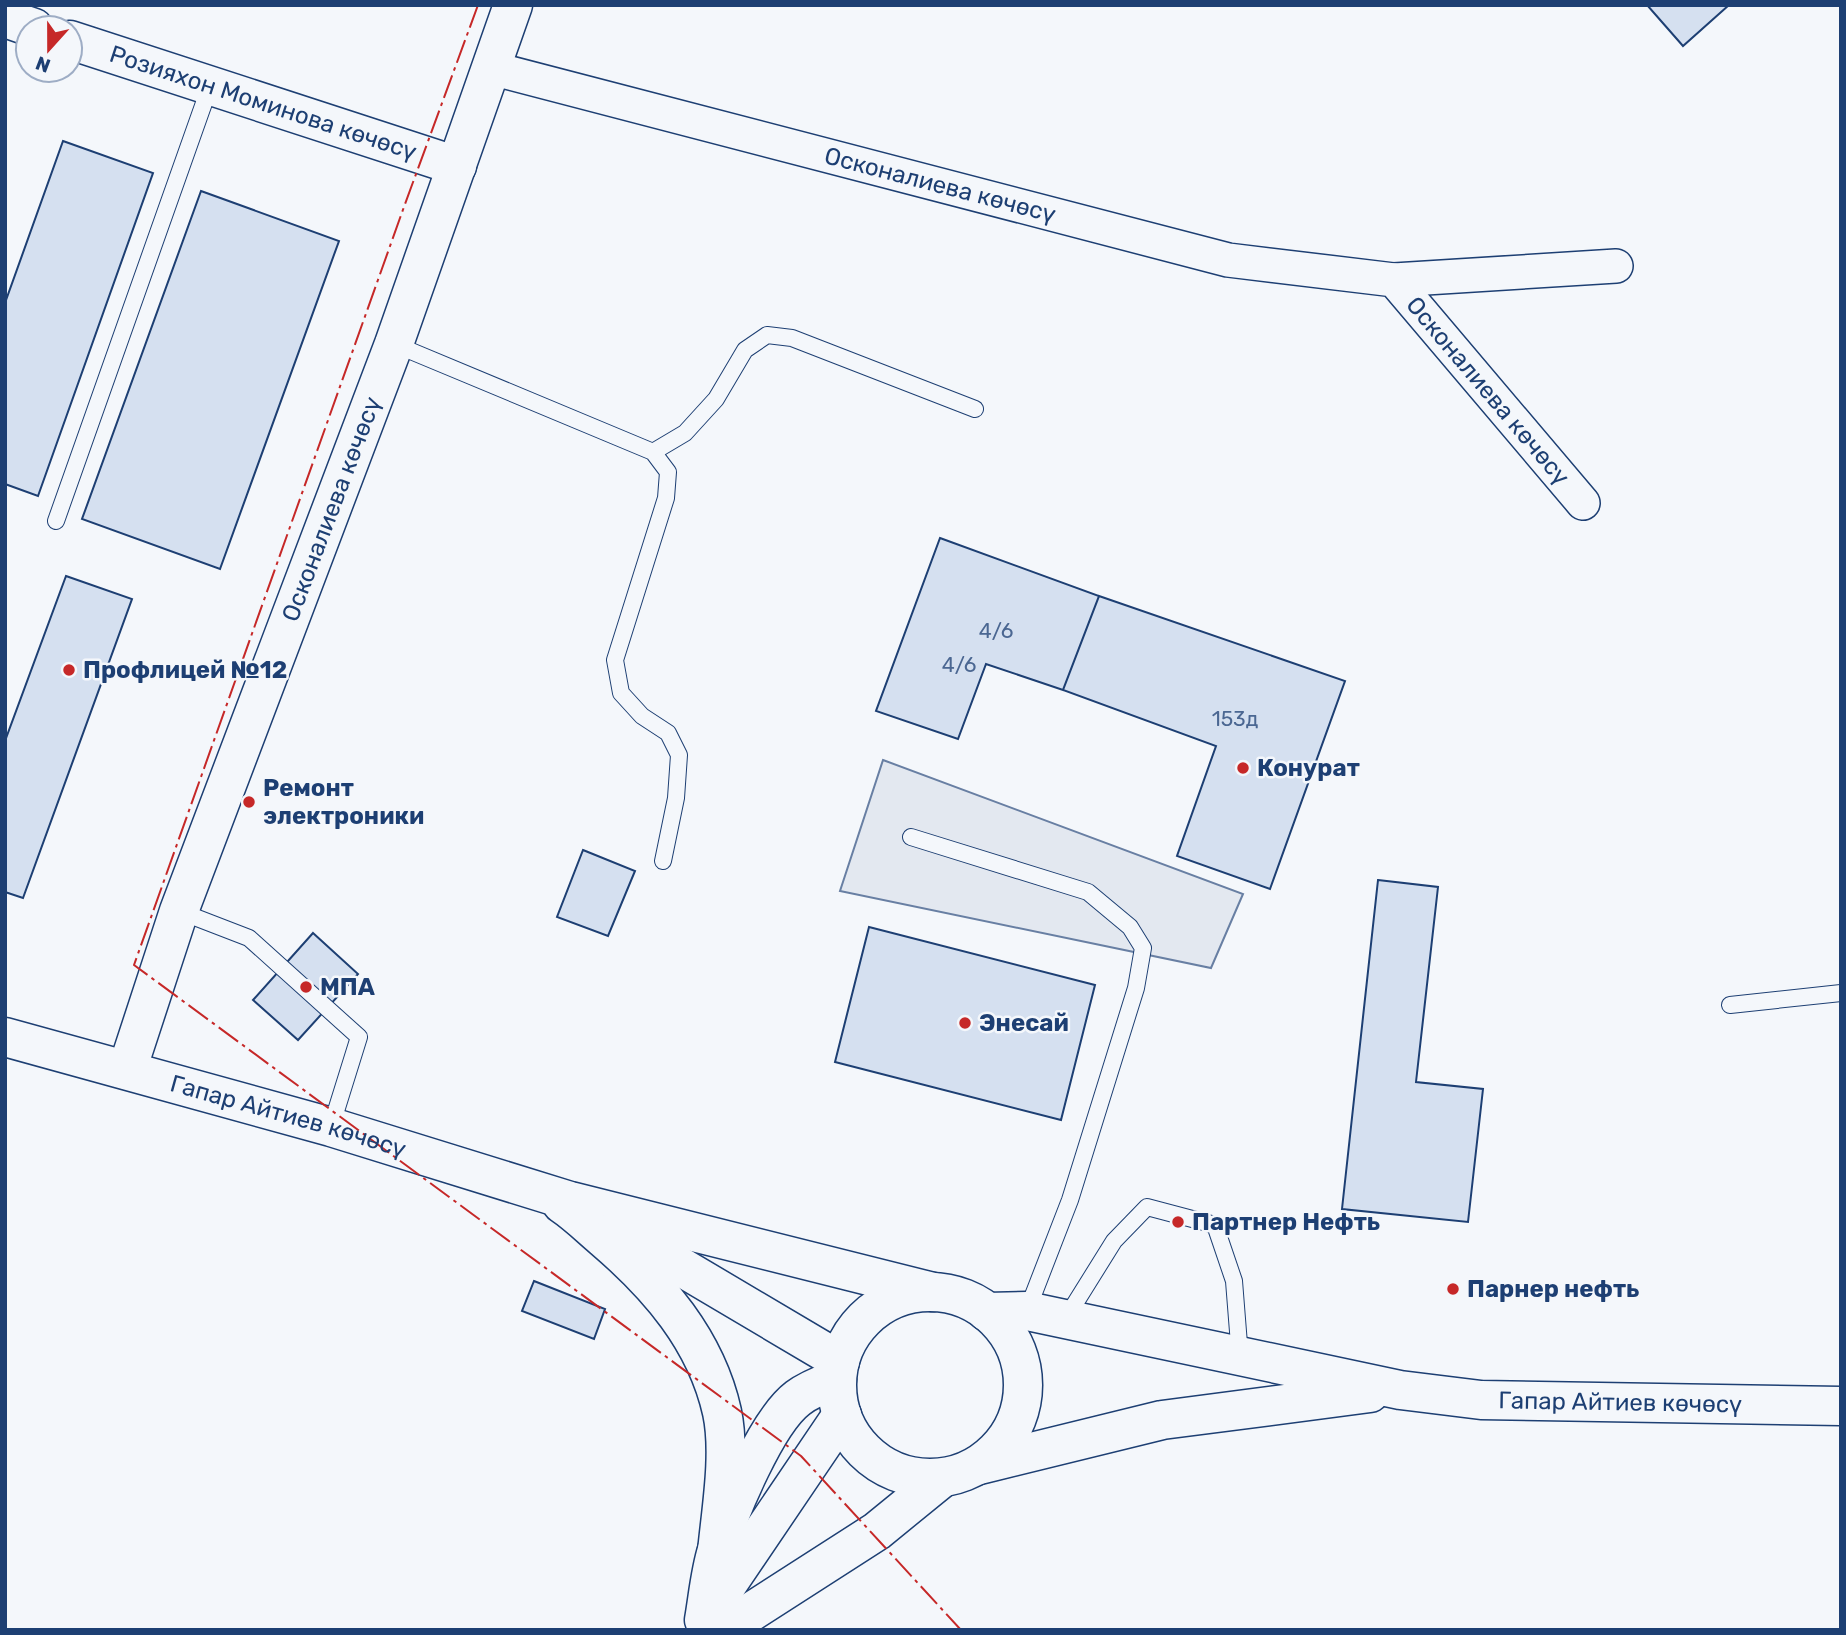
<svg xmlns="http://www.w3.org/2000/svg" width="1846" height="1635" font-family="Rubik,sans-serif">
<rect width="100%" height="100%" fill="#f4f7fb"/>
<path fill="#e3e8f0" stroke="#687fa3" stroke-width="2" d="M 883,760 L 1243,894 L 1211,968 L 840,891 Z"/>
<path fill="#d5e0f0" stroke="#1d3f73" stroke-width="2" d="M 1647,5 L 1729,5 L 1683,46 Z
M 63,141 L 153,173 L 38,496 L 5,484 L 5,303 Z
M 201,191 L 339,241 L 220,569 L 82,519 Z
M 940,538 L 1099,596 L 1063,690 L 986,664 L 958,739 L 876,711 Z
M 66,576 L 132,599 L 23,898 L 5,892 L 5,741 Z
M 1099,596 L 1345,681 L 1270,889 L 1177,856 L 1216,746 L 1063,690 Z
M 583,850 L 635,871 L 608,936 L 557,917 Z
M 1378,880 L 1438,887 L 1416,1082 L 1483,1089 L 1468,1222 L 1342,1209 Z
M 869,927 L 1095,985 L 1061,1120 L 835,1062 Z
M 313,933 L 358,974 L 298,1040 L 253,1000 Z
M 534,1281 L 605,1309 L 594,1339 L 522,1311 Z"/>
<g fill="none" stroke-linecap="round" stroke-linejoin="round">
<defs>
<path id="service" d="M 394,344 L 653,452 L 668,472 L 666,498 L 615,660 L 621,693 L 642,716 L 668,733 L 679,755 L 676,798 L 663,861
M 653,452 L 685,433 L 716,399 L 745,350 L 767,335 L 792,338 L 975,409
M 56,521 L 210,86
M 911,837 L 1088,892 L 1130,927 L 1143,948 L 1136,988 L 1070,1200 L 1027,1311
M 179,911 L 249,938 L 359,1037 L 331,1127
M 1730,1005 L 1841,993
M 1066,1318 L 1114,1241 L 1147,1207 L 1215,1225 L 1234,1281 L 1240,1357"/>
<g id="minor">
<path id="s1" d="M 491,68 L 1228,260 L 1394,280 L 1583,503"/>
<path d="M 1394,280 L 1616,266"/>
</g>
<g id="tertiary">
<path d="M 5,18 L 34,28"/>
<path id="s2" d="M 70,40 L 457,166"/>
<path id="s3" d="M 127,1070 L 179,911 L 394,344 L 513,5"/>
</g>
<g id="primary">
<path id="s4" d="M 5,1037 L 331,1127 L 570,1201 L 933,1292"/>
<path d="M 562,1204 C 577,1214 590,1227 603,1238 C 658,1285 706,1340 722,1412 C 731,1454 721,1510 717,1552"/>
<path d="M 617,1229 L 840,1361"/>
<circle cx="930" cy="1385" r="93"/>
<path id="s5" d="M 987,1312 L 1027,1311 L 1400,1390 L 1481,1400 L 1841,1406"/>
<path d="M 979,1465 L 1162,1420 L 1370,1393"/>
<path d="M 712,1607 L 842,1415"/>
<path d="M 704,1620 C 708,1597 710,1572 717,1550 C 730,1511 766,1422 798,1398 C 810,1389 824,1384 837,1379"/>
<path d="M 723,1630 L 877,1531 L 942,1478"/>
</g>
</defs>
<use href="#service" stroke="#1d3f73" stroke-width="18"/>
<use href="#minor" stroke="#1d3f73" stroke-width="36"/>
<use href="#tertiary" stroke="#1d3f73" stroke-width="41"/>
<use href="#primary" stroke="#1d3f73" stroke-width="41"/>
<use href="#service" stroke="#f4f7fb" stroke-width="16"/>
<use href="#minor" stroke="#f4f7fb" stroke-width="33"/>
<use href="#tertiary" stroke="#f4f7fb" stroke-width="38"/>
<use href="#primary" stroke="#f4f7fb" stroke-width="38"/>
<path stroke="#c62828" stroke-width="2" stroke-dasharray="24 5 3.5 5" stroke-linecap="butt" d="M 478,5 L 405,204 L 134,965 L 801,1456 L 961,1630"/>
</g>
<g fill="#c62828" stroke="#f4f7fb" stroke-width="2.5">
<circle cx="69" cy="670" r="7"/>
<circle cx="1243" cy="768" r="7"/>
<circle cx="249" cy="802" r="7"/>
<circle cx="306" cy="987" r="7"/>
<circle cx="965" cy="1023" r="7"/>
<circle cx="1178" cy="1222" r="7"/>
<circle cx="1453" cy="1289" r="7"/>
</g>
<g text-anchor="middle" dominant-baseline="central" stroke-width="5" stroke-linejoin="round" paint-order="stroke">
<g font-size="21" fill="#4b6792">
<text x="996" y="630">4/6</text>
<text x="959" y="664">4/6</text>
<text x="1235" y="718">153д</text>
</g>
<g font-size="24" fill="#1d3f73" stroke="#f4f7fb">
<text stroke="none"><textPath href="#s2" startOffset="203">Розияхон Моминова көчөсү</textPath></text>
<text stroke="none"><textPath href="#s1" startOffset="464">Осконалиева көчөсү</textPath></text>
<text stroke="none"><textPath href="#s1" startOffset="1074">Осконалиева көчөсү</textPath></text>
<text stroke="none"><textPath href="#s3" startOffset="597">Осконалиева көчөсү</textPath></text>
<text stroke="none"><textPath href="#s4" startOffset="294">Гапар Айтиев көчөсү</textPath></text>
<text stroke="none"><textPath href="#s5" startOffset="642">Гапар Айтиев көчөсү</textPath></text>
</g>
<g font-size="24" font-weight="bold" fill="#1d3f73" stroke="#f4f7fb" text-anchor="start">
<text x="83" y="670">Профлицей №12</text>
<text x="1257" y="768">Конурат</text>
<text x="263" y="788">Ремонт<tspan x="263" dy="28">электроники</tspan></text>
<text x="320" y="987">МПА</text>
<text x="979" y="1023">Энесай</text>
<text x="1192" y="1222">Партнер Нефть</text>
<text x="1467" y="1289">Парнер нефть</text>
</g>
</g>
<rect width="1846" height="1635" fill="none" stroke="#1d3f73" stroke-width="14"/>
<g transform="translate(49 49) rotate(201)"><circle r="33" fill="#f4f7fb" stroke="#9eadc5" stroke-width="2"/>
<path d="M0-5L12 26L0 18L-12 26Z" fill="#c62828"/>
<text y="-10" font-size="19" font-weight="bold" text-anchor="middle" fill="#1d3f73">N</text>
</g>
</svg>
